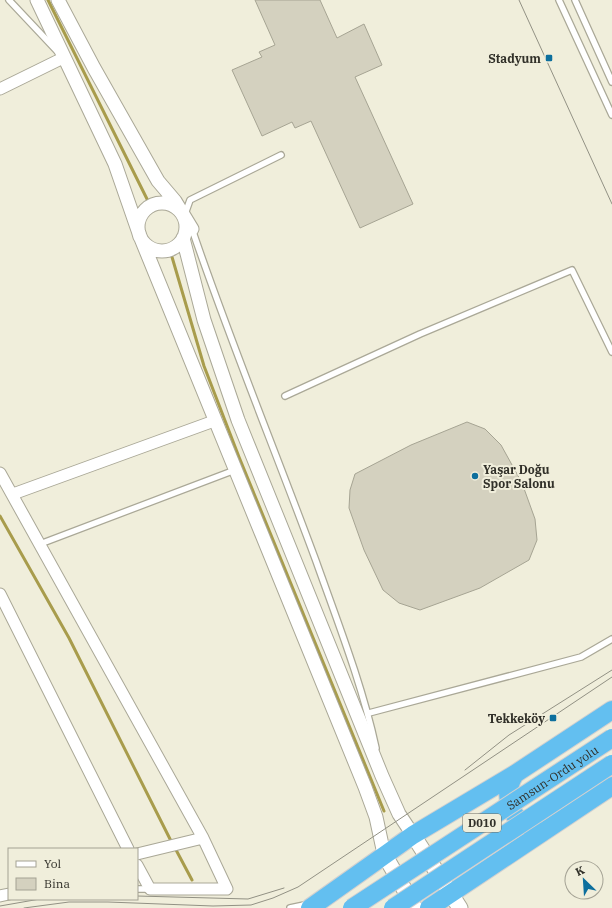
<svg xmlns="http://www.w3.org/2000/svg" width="612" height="908" font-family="'IBM Plex Serif',serif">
<rect width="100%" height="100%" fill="#f0eedb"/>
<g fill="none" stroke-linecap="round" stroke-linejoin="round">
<path stroke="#a89c4c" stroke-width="3" d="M 48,0 L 148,201
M 172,257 L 204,366 L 239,457 L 384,811
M 0,516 L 69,638 L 172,843
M 175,848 L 192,880"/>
</g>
<path fill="#d4d1bf" stroke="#a6a493" d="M 255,0 L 320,0 L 337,38 L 364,24 L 382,65 L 355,77 L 413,204 L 360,228 L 311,121 L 295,128 L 292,122 L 262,136 L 232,70 L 262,57 L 259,52 L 275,45 Z
M 467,422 L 485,429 L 501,445 L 522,483 L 535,519 L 537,540 L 529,560 L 480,588 L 420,610 L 399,603 L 383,590 L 364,550 L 349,508 L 350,490 L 355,474 L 411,445 Z"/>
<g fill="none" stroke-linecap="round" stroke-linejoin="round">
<defs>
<path id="service" d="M 9,0 L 57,51
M 559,0 L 612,115
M 575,0 L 612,82
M 185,214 L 190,200 L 281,155
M 192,229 C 230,341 275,450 316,561 C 338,623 362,684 376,748
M 285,396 L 420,334 L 572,270 L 612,352
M 40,544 L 235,470
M 369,713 L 581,657 L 612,639
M 137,889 L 150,889
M 290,908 L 309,904"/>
<path id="minor" d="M 0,89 L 63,58
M 0,473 L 203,838 L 227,889 L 150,889 L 137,865
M 13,494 L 214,421
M 0,594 L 128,849
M 137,854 L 203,838
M 0,896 L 9,894"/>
<path id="tertiary" d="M 37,0 L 115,164 L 140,236 L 365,787 L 376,817 L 384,854
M 58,0 L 94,68 L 158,181 L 175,201 L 192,229
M138 227a24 24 0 1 1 48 0a24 24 0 1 1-48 0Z
M 183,238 L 204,320 L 238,420 L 382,776 L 399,814 L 413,835"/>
<path id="secondary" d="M 413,835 L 460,908
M 384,854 L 415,908"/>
<path id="trunk" d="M 515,774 C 501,796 510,821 535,829
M 310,908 L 413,835 L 515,774 L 612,710
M 429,908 L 612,786"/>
</defs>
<use href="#service" stroke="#aaa897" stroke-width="8"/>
<use href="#minor" stroke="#aaa897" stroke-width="13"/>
<use href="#tertiary" stroke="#aaa897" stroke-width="15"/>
<use href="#secondary" stroke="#aaa897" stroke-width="17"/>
<use href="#trunk" stroke="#d2d1d0" stroke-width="20"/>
<use href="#service" stroke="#fff" stroke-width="5.5"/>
<use href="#minor" stroke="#fff" stroke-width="11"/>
<use href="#tertiary" stroke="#fff" stroke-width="13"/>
<use href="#secondary" stroke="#fff" stroke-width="15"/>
<use href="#trunk" stroke="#63bff0" stroke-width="18"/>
<path stroke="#929184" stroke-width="1" d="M 519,0 L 612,204
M 465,770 L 509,735 L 612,670
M 137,896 L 248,899 L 284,888
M 0,906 L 40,899
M 24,908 L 69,902 L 108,902 L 213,906 L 251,905 L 273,898 L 298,887 L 612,677"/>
<defs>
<g id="trunk-bridge">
<path id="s1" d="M 352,908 L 612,738"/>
<path d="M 393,908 L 612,764"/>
</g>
</defs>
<use href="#trunk-bridge" stroke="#d2d1d0" stroke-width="20" stroke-linecap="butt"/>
<use href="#trunk-bridge" stroke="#63bff0" stroke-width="18"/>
</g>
<g fill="#0d6f9d" stroke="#f0eedb" stroke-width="1.5">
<rect x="545" y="54" width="8" height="8" rx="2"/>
<circle cx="475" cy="476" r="4"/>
<rect x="549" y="714" width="8" height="8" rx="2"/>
</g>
<g text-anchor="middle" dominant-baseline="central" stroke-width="4" stroke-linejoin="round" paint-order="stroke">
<rect fill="#f0eedb" stroke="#6a695e" stroke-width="1" x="463" y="814" width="38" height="18" rx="3"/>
<g font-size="11" font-weight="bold" fill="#313029">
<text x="482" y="823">D010</text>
</g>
<g font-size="12" font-weight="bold" fill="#313029" stroke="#f0eedb" text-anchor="end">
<text x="541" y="58">Stadyum</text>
<text x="483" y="469" text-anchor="start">Yaşar Doğu<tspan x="483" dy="14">Spor Salonu</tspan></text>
<text x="545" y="718">Tekkeköy</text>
</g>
<g font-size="12" fill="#313029" stroke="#f0eedb">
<text stroke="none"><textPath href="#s1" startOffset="239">Samsun-Ordu yolu</textPath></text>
</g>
</g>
<rect x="8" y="848" width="130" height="52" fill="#f0eedb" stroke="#a4a294"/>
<rect x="16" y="861" width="20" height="6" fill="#ffffff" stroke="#a4a294"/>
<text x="44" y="868" font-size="12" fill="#313029">Yol</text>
<rect x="16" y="878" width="20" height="12" fill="#d4d1bf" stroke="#a4a294"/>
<text x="44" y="888" font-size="12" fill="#313029">Bina</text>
<g transform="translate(584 880) rotate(335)"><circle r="19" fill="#f0eedb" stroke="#a4a294"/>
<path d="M0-3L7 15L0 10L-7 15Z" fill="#0d6f9d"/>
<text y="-6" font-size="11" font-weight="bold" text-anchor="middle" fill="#313029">K</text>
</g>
</svg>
